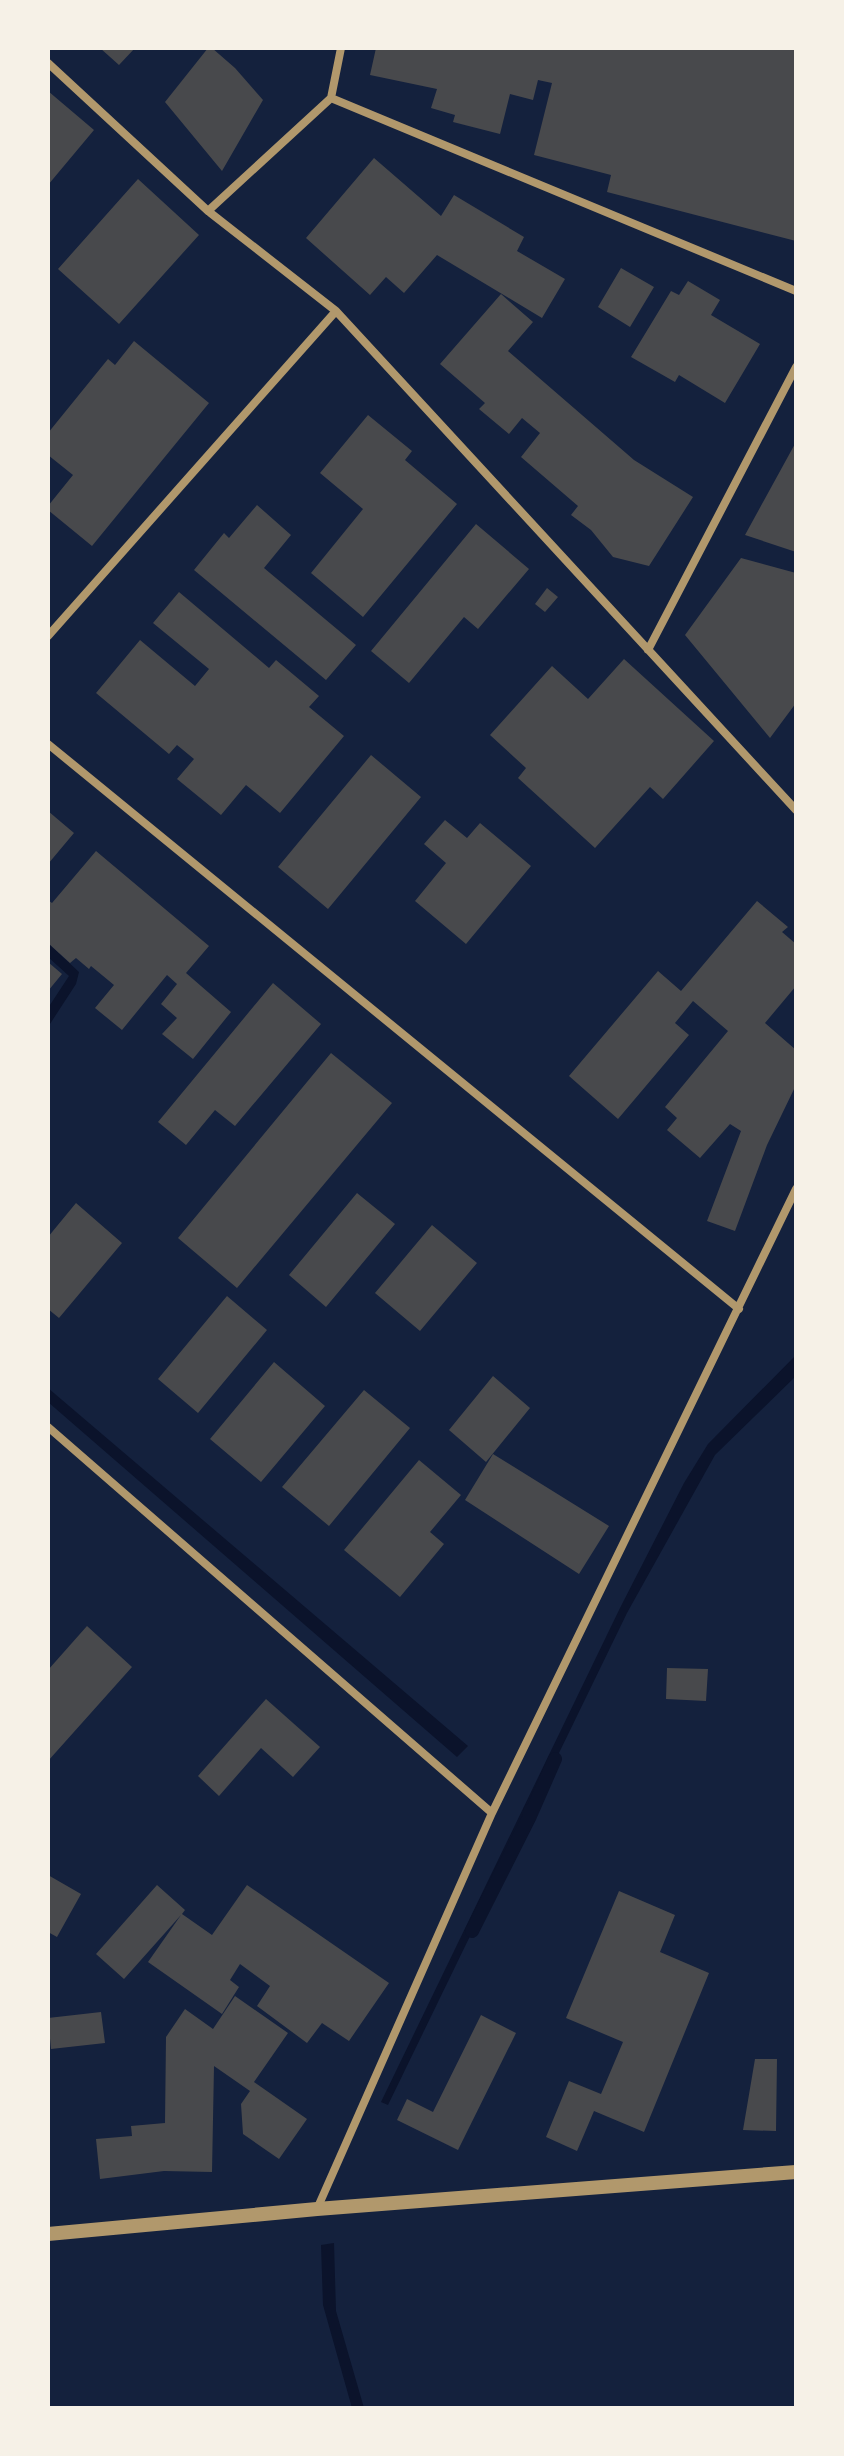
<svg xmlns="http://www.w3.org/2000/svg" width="844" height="2456" font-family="Raleway,sans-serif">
<rect width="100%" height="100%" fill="#14213d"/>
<path fill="#0b132b" d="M 48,943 L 79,972 L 76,984 L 48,1027 L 48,1008 L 69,976 L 48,957 Z
M 796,1355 L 796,1376 L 715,1455 L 627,1613 L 388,2105 L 381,2102 L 620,1608 L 684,1483 L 708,1444 Z
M 48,1388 L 468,1746 L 457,1757 L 48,1402 Z
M 334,2243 L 336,2311 L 364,2408 L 352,2408 L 323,2305 L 321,2245 Z"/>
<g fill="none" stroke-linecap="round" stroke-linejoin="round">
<path stroke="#0b132b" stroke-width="14" d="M 530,1816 L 555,1759
M 472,1931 L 530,1816 L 530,1811"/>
</g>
<path fill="#48494c" d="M 100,48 L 135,48 L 119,65 Z
M 208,48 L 212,48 L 235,68 L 263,100 L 222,171 L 165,102 Z
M 376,48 L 796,48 L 796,241 L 607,192 L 611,175 L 534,155 L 552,83 L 538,80 L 533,100 L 510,94 L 500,134 L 453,122 L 455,115 L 431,108 L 437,89 L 370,75 Z
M 48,91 L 94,130 L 48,185 Z
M 374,158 L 441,216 L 454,195 L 524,237 L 517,251 L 565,279 L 542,318 L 437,255 L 404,293 L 386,277 L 370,295 L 306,238 Z
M 138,179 L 199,235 L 119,324 L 58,269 Z
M 621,268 L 654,287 L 630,327 L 598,307 Z
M 688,281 L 720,300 L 711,315 L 760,344 L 725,403 L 679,375 L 675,382 L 631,357 L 671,291 L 679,295 Z
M 501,294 L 533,322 L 508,351 L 634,460 L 693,497 L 649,566 L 613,557 L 591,530 L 571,515 L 578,506 L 521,457 L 540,433 L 522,418 L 509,434 L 479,409 L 485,403 L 440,364 Z
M 134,341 L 209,403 L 92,546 L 48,510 L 48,506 L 73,475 L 48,455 L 48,433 L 108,359 L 115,365 Z
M 368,415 L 412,451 L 405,460 L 457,504 L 363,617 L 311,573 L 363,509 L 320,473 Z
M 796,442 L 796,552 L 745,535 Z
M 257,505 L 291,535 L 264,568 L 356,645 L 326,680 L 194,570 L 224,533 L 229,538 Z
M 476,524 L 529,569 L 478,629 L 464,617 L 409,683 L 371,651 Z
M 741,558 L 796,573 L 796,703 L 770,738 L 685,635 Z
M 547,588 L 558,597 L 545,612 L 535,604 Z
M 179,592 L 269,668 L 276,660 L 319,696 L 309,707 L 344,736 L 280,813 L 246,785 L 221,815 L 177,779 L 194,759 L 177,745 L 169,754 L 96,693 L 140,640 L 195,686 L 209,669 L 153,623 Z
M 624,659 L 714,741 L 663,799 L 650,787 L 595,848 L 518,778 L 526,768 L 490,735 L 552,666 L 588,699 Z
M 371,755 L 421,797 L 328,909 L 278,867 Z
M 48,811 L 74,833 L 48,864 Z
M 445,820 L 467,838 L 480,823 L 531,866 L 466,944 L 415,901 L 446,863 L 424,844 Z
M 96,851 L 209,946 L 186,973 L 231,1012 L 193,1059 L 162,1034 L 177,1018 L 161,1004 L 177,984 L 167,975 L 122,1030 L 95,1008 L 114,985 L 91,966 L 89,969 L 76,958 L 70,963 L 48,943 L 48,900 L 52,903 Z
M 757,901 L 788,927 L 782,932 L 796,944 L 796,986 L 765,1023 L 796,1050 L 796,1085 L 767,1145 L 735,1231 L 707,1221 L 741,1131 L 730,1124 L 700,1158 L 667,1130 L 677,1118 L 665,1107 L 728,1031 L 693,1001 L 675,1023 L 689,1035 L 618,1119 L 569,1076 L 658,971 L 681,991 Z
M 48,962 L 62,974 L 48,991 Z
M 273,983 L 321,1024 L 235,1126 L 215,1110 L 186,1145 L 158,1122 Z
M 331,1053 L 392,1103 L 237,1288 L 178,1238 Z
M 357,1193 L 395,1224 L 326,1307 L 289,1275 Z
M 76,1203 L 122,1243 L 59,1318 L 48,1309 L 48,1237 Z
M 432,1225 L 477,1263 L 420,1331 L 375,1293 Z
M 227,1296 L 267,1330 L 198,1413 L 158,1379 Z
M 274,1362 L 325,1406 L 261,1482 L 210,1439 Z
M 493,1376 L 530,1408 L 486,1462 L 449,1430 Z
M 364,1390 L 410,1428 L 329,1526 L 282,1487 Z
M 493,1454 L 609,1526 L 579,1574 L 465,1500 Z
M 419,1460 L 461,1495 L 430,1532 L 444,1544 L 400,1597 L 344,1550 Z
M 87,1626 L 132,1667 L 48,1761 L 48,1670 Z
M 667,1668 L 708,1669 L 706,1701 L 666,1699 Z
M 266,1699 L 320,1747 L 293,1777 L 261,1748 L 219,1796 L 198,1776 Z
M 48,1875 L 81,1894 L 57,1937 L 48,1932 Z
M 157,1885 L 185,1910 L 182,1914 L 212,1935 L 247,1885 L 389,1983 L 349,2041 L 322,2023 L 307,2043 L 257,2006 L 270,1986 L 240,1964 L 230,1980 L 239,1987 L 222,2014 L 148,1962 L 181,1915 L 124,1979 L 96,1954 Z
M 619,1891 L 675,1915 L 660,1952 L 709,1973 L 644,2132 L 594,2111 L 577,2151 L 546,2137 L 569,2081 L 601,2094 L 623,2042 L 566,2018 Z
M 235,1996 L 288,2033 L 254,2082 L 307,2119 L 279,2159 L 243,2134 L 241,2104 L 250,2091 L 214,2066 L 212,2172 L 164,2171 L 100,2179 L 96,2139 L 132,2136 L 131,2126 L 165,2123 L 166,2037 L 185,2009 L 213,2029 Z
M 101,2012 L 105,2043 L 51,2049 L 48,2018 Z
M 481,2015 L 516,2033 L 458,2150 L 397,2120 L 407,2099 L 433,2112 Z
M 755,2059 L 777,2059 L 776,2131 L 743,2130 Z"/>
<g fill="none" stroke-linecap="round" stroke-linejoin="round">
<path stroke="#b1986c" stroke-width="8" d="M 48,63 L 208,211 L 336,311 L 796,810
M 331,98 L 796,291
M 208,211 L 331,98 L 341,48
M 48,636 L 336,311
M 648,650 L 796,367
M 48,744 L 739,1309
M 48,1427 L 492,1813
M 317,2209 L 492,1813 L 796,1189"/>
<path stroke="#b1986c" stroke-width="14" d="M 48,2234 L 317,2209 L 796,2172"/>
</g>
<rect width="844" height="2456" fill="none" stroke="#f6f1e7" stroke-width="100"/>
</svg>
